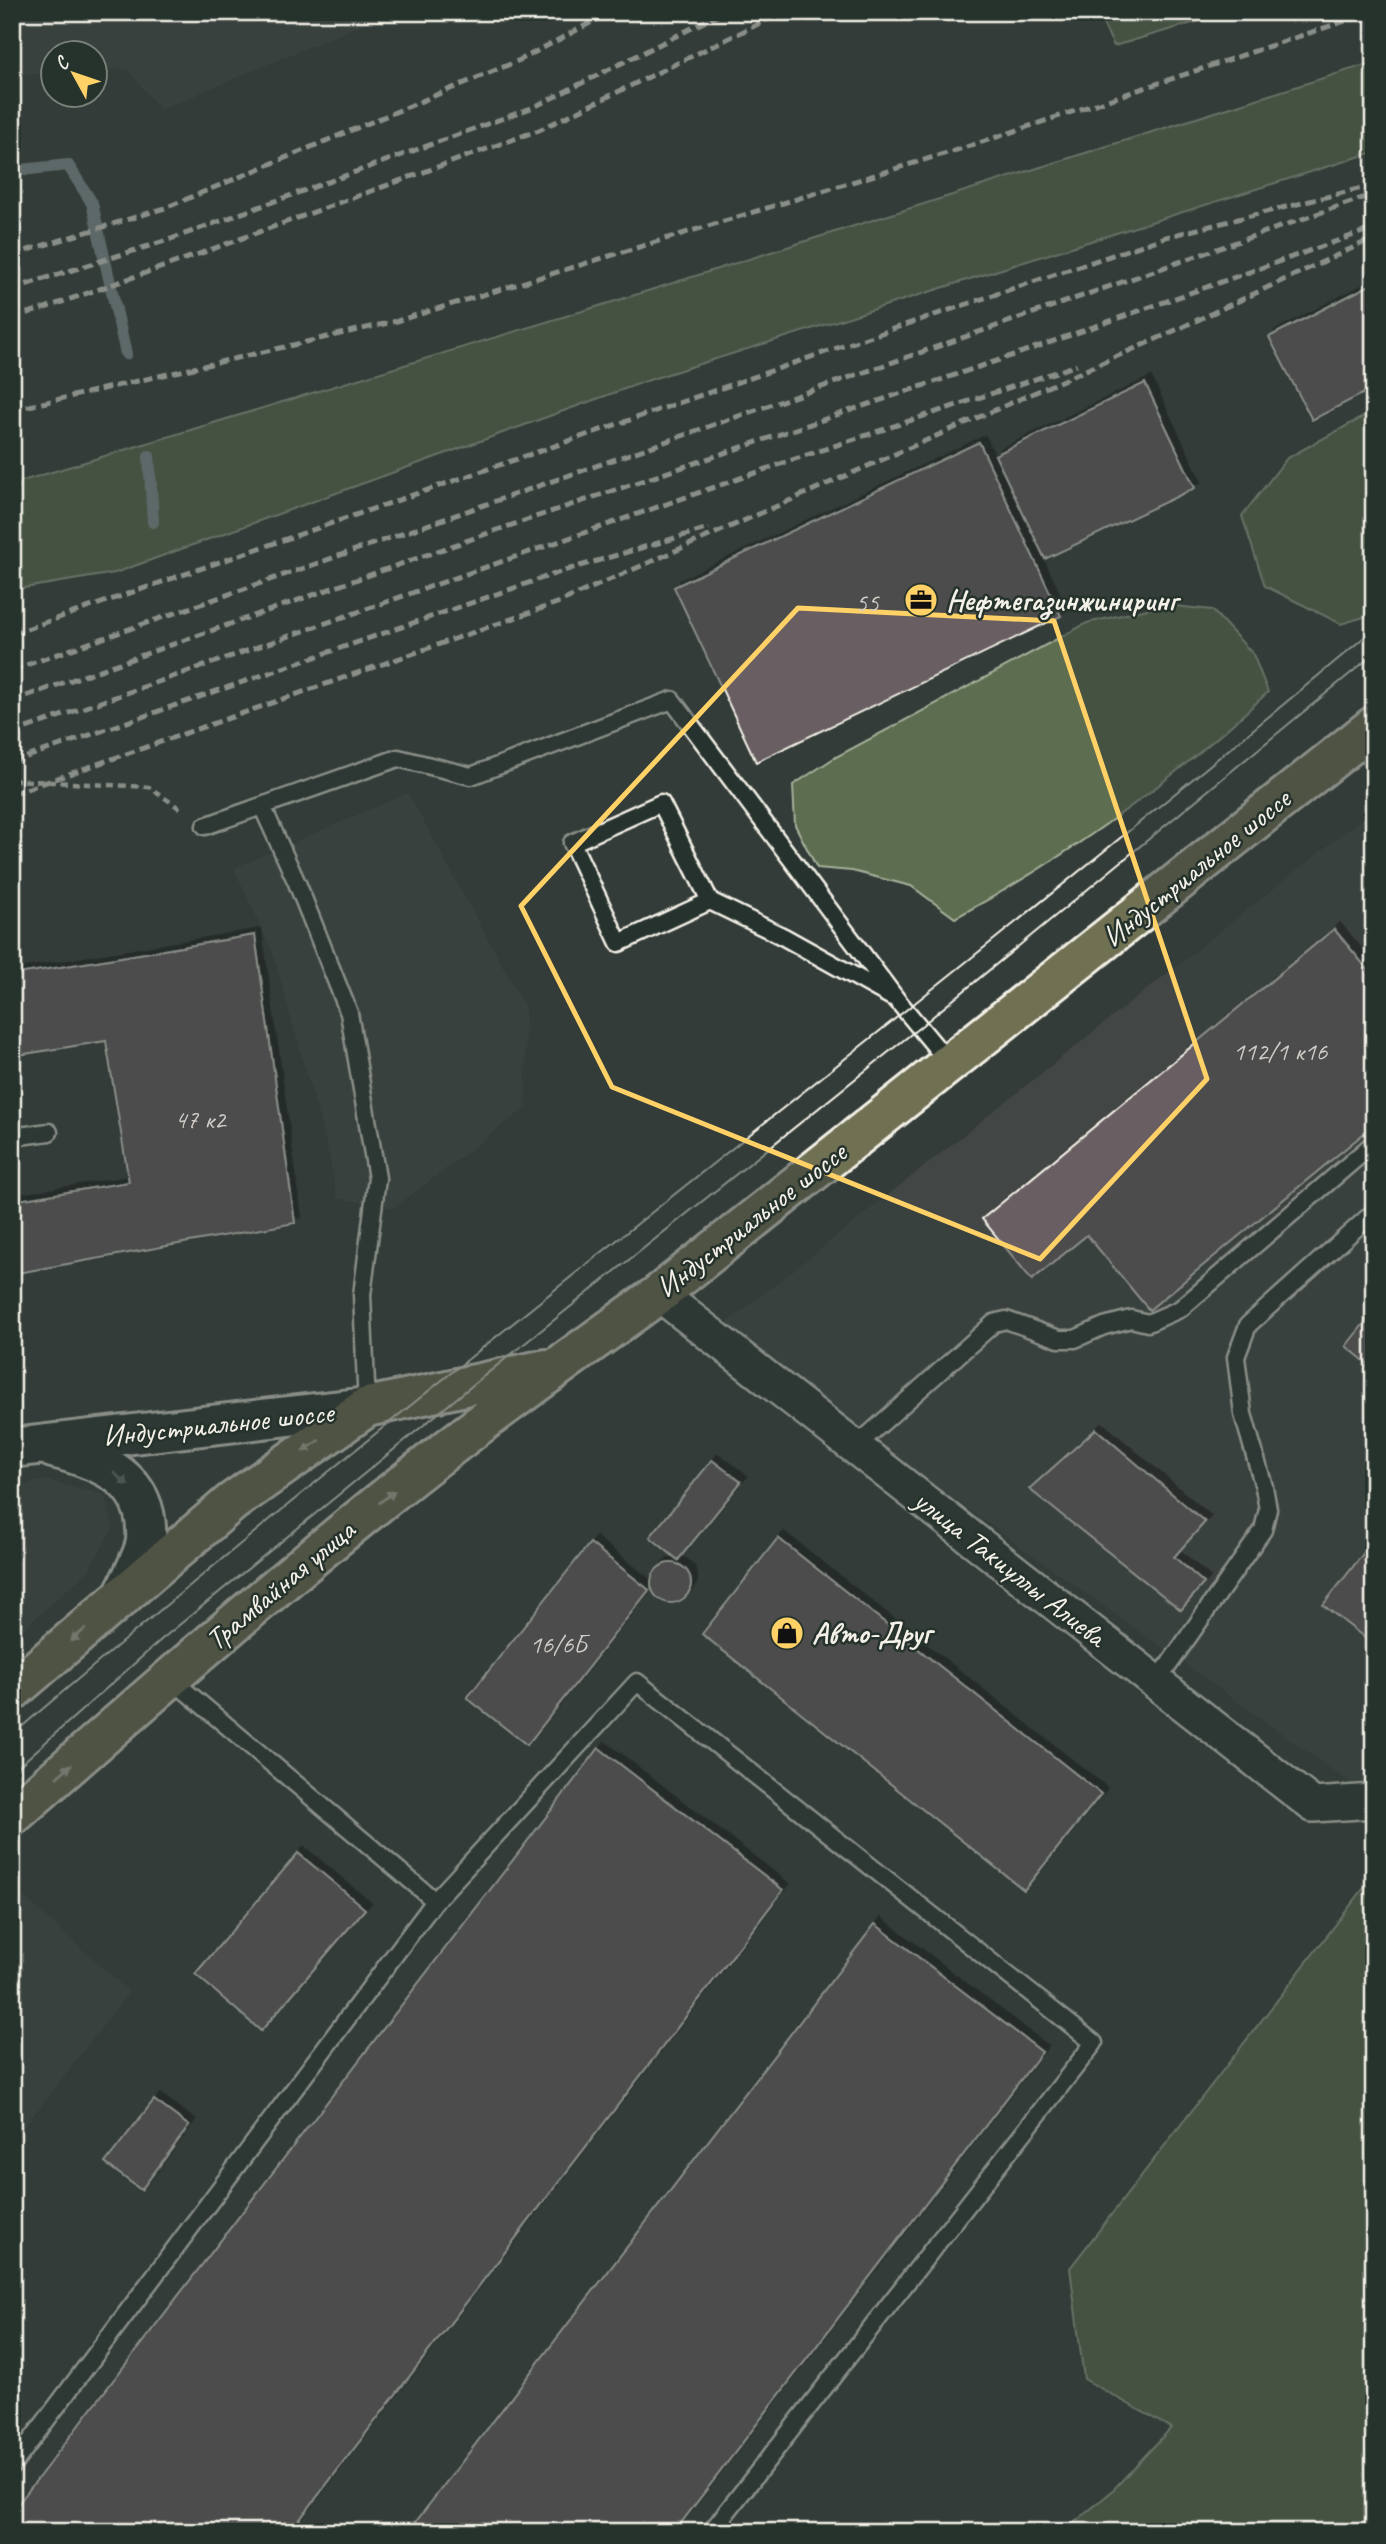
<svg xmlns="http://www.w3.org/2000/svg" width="1386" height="2544" font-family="Caveat,sans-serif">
<defs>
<filter id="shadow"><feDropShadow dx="6" dy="-6" stdDeviation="0" flood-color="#0009"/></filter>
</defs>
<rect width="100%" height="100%" fill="#333c38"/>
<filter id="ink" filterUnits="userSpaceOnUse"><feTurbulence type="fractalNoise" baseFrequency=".0143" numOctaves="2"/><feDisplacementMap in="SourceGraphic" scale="14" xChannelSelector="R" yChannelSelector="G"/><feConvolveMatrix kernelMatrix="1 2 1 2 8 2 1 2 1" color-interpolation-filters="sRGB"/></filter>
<g filter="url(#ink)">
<path fill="#434645" d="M 12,12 L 391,12 L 160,110 L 128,69 L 95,70 L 94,52 L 52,52 L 52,73 L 12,75 Z
M 408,793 L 525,1007 L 526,1108 L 394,1208 L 337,1198 L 329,1154 L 273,953 L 234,868 Z
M 1374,809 L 1374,1790 L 1369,1796 L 718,1330 Z
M 44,1480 L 104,1495 L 114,1526 L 89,1570 L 12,1639 L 12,1488 Z
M 12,1886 L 129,1992 L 12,2143 Z"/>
<path fill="#5c6e50" stroke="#a8b09c" stroke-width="2" d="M 1097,12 L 1230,12 L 1114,46 Z
M 1374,62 L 1374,152 L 652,379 L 115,573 L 12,590 L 12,501 L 22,481 L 622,299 Z
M 1374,411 L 1374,614 L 1341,624 L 1265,586 L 1242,516 L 1287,458 Z
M 1165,605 L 1212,610 L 1253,654 L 1268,692 C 1174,780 1068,857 955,918 L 911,886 L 852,871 L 817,868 L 795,825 L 793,785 L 834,758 L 1087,623 Z
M 1374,1875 L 1374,2532 L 1063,2532 L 1111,2492 L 1171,2428 L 1084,2379 L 1070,2268 Z"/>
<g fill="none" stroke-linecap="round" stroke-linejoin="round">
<path stroke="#909fa2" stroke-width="12" d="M 12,171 L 68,165 L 92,203 L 126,354
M 149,456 L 153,522"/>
</g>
<path fill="#695f64" stroke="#f4f1e8" stroke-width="2" filter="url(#shadow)" d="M 1374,283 L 1374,388 L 1312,420 L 1269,337 Z
M 1145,383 L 1195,488 L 1045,559 L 995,455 Z
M 979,442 L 1061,616 L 756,762 L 674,587 Z
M 1334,929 L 1374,977 L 1374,1125 L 1149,1310 L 1087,1235 L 1032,1280 L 982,1219 Z
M 255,935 L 295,1223 L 12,1274 L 12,1201 L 129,1182 L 106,1041 L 12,1056 L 12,975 Z
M 1374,1311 L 1374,1369 L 1346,1346 Z
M 1096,1429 L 1205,1522 L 1174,1557 L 1204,1583 L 1181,1610 L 1029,1489 Z
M 712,1460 L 741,1482 L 678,1560 L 650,1537 Z
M 778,1538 L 1101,1794 L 1024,1890 L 702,1634 Z
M 1374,1540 L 1374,1645 L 1323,1605 Z
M 590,1543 L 649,1590 L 527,1745 L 467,1698 Z
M651 1583a20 20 0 1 1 40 0a20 20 0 1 1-40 0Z
M 599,1748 L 783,1890 L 290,2532 L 12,2532 L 12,2512 Z
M 298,1853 L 365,1909 L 261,2031 L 195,1974 Z
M 875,1924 L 1042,2052 L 674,2532 L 408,2532 Z
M 154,2100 L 189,2126 L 141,2190 L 105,2163 Z"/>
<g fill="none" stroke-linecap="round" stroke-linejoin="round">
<defs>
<path id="service" d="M 262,806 L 297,883 L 349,1013 L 377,1178 L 362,1295 L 367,1407
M 205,826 L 398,758 L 471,776 L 672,700 L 897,1000 L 950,1064
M 710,901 L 619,943 L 572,843 L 661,803 L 710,901 L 784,937 L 892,997
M 12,1137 L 49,1132
M 855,1447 L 994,1323 L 1006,1320 L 1059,1339 L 1075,1339 L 1104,1326 L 1131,1319 L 1148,1323 L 1180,1309 L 1374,1143
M 170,1678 L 435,1901
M 1156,1683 L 1263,1530 L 1268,1509 L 1264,1487 L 1243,1414 L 1236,1357 L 1248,1325 L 1374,1212
M 12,2466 L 435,1901 L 637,1682 L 1094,2043 L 711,2532"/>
<path id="minor" d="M 659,1294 L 1313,1805 L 1374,1801"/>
<path id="tertiary" d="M 12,1448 L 367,1407
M 53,1448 C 104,1461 150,1479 146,1541 C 144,1556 129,1582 122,1597"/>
<path id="primary" d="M 12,1691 L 232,1502 L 367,1407 L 546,1369
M 12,1816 C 132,1711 251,1606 375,1506 C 466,1432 563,1363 659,1294 L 1374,726"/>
</defs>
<use href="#service" stroke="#f4f1e8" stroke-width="21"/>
<use href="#minor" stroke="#f4f1e8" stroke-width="38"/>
<use href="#tertiary" stroke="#f4f1e8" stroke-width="44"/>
<use href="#primary" stroke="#f4f1e8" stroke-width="44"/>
<path stroke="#f4f1e8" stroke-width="4.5" stroke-dasharray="7 5" stroke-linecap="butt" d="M 12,780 L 149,787 L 182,810"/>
<use href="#service" stroke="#26332d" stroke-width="16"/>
<use href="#minor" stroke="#26332d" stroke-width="33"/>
<use href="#tertiary" stroke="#26332d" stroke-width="38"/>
<use href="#primary" stroke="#706f52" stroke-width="38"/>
<path stroke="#f4f1e8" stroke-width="2" d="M 12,1735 C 457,1355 926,1005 1374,629
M 12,1772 L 162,1639 L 474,1384 L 920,1027 L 1374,654"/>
<path stroke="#f4f1e8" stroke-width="5" stroke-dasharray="10 5" stroke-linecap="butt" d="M 12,255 L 165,208 L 520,60 L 611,12
M 12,289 L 171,239 L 534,107 L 724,12
M 12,317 L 39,310 L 174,263 L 539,130 L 783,12
M 12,410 L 397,321 L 973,145 L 1372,12
M 12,634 L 869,337 L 1166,237 L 1370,186
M 12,670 L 1374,194
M 12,701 L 500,529 L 1014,355 L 1374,228
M 12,733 L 792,460 L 1077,365
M 12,762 L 563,571 L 709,528
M 12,794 L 557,603 L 1163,336 L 1374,238"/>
</g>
<defs><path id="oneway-solid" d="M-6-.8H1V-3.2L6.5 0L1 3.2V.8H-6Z" transform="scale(1.75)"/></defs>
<g fill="#bfbdac">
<use href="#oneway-solid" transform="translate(311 1446) rotate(145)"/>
<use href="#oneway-solid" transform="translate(387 1497) rotate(-37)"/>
<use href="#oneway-solid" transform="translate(78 1635) rotate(139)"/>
<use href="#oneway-solid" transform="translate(64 1771) rotate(-41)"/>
</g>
<use fill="#6e766e" href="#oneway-solid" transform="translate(121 1479) rotate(40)"/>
</g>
<path d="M0 0H1386V2544H0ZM 798,608 L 1054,621 L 1207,1079 L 1040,1259 L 612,1087 L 521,906 Z" fill="#333c38" fill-opacity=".55" fill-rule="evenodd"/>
<path fill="none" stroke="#ffd166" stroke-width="5" stroke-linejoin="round" d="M 798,608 L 1054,621 L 1207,1079 L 1040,1259 L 612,1087 L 521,906 Z"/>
<defs>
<symbol id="office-disc" viewBox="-11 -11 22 22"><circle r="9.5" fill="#ffd166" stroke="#26332d"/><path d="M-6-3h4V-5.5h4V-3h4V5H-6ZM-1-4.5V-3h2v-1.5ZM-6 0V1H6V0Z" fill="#111"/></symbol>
<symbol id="shop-disc" viewBox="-11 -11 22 22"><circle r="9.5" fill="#ffd166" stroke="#26332d"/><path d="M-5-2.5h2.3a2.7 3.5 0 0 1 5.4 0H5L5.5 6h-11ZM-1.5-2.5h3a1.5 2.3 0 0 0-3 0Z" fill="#111"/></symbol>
</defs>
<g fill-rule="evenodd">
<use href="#office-disc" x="902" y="581" width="38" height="38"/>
<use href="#shop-disc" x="768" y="1614" width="38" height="38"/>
</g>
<g text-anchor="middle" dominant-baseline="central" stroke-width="5" stroke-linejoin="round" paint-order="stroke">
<g font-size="26" fill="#d1ccc7">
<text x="867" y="602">55</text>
<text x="1280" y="1051">112/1 к16</text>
<text x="200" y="1119">47 к2</text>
<text x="558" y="1644">16/6Б</text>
</g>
<g font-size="30" font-weight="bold" fill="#f4f1e8" stroke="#26332d" text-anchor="start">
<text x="946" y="600">Нефтегазинжиниринг</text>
<text x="812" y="1633">Авто-Друг</text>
</g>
<g font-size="30" fill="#f4f1e8" stroke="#26332d">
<text transform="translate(1196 868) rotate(-39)">Индустриальное шоссе</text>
<text transform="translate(751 1220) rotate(-38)">Индустриальное шоссе</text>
<text transform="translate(218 1424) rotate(-6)">Индустриальное шоссе</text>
<text transform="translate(1010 1568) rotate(38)">улица Такиуллы Алиева</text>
<text transform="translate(280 1585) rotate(-40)">Трамвайная улица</text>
</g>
</g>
<rect width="1386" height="2544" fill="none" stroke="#26332d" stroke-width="42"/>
<rect x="21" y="21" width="1344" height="2502" fill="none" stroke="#f4f1e8" stroke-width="2.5" filter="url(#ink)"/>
<g transform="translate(74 74) rotate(310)"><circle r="33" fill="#26332d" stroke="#787f78" stroke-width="2"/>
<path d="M0-5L12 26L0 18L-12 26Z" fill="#ffd166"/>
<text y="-10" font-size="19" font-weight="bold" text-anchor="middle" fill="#f4f1e8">С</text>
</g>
</svg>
